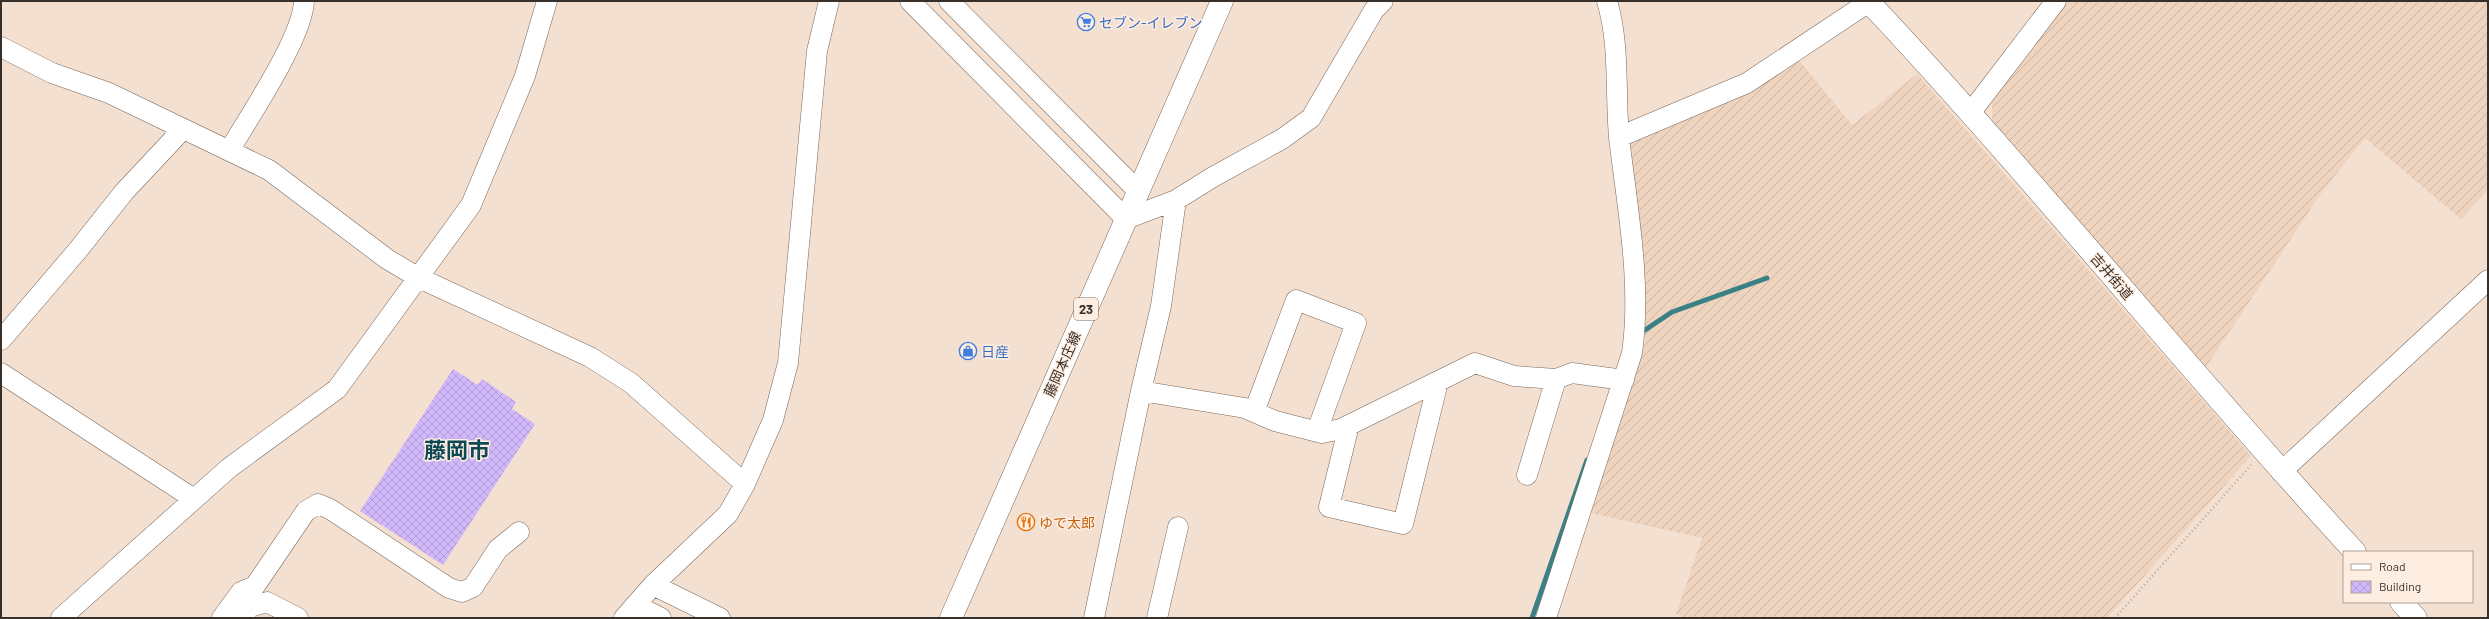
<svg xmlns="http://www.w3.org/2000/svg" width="2489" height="619" font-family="Barlow,'Noto Sans JP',sans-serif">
<defs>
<pattern id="industrial-furrows" width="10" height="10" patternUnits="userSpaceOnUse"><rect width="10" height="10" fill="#eed3bf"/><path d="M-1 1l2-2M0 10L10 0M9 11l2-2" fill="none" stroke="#cdb5a4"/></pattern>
<pattern id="building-cross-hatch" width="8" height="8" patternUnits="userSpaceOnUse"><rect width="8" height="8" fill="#d1b8fa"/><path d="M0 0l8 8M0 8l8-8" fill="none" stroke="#b49ed6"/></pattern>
</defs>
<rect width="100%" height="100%" fill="#f4e0d1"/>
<path fill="url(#industrial-furrows)" d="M 2069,1 L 2488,1 L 2488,190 L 2461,219 L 2365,138 L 2322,192 L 2204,370 L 1992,122 L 1992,101 Z
M 1798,59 L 1852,125 L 1917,74 L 2251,456 L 2107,618 L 1685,618 L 1676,614 L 1702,538 L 1591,513 L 1645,341 L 1645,319 L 1625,141 Z"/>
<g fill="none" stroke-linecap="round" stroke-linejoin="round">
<path stroke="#398184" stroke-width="5" d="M 1645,330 L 1672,312 L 1767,278
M 1532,618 L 1587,460"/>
</g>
<path fill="url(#building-cross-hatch)" d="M 453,369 L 478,385 L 482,379 L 516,402 L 512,409 L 535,424 L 443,565 L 360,511 Z"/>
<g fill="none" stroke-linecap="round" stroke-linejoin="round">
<defs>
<path id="minor" d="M 910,1 L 1126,219 L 1176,200 L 1213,177 L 1282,139 L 1311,118 L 1374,10 L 1383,1
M 949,1 L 1138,191
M 1,47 L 52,73 L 109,93 L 269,170 L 387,259 L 419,278 L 590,357 L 631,383 L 745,484
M 1971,112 L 2056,1
M 1619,137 L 1747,83 L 1869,2
M 229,151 C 249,117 303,37 304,1
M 1,340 L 78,250 L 124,192 L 183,129
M 1,373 L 194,499
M 1141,391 L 1245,408 L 1275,421 L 1322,433 L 1341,429 L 1475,363 L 1514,376 L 1556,379 L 1572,373 L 1624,380
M 1254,412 L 1296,300 L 1356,323 L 1317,431
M 1349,425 L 1329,507 L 1403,524 L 1438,382
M 2281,472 L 2488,280
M 1527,475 L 1556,379
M 653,585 L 720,618
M 635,605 L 661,618
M 61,618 L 229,468 L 337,389 L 471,205 L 525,76 L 547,1
M 222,618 L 241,592 L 255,586 L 306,511 L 318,504 L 330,509 L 449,588 L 462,592 L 473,587 L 498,549 L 519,532
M 242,618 L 250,607 L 267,602 L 298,618
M 624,618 L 653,585 L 728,514 L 745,484 L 773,420 L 788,363 L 817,51 L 829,1
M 1094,618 L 1141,391 L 1161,306 L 1176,200
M 1157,618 L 1178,527
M 1546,618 L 1632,353 C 1642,282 1627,207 1619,137 C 1615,92 1620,44 1607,1"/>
<path id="major" d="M 1868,1 C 2036,180 2189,372 2355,552
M 2401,602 L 2416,618
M 951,618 L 1222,1"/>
</defs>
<use href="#minor" stroke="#7a685b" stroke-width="21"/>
<use href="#major" stroke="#7a685b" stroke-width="23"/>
<path stroke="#b7a79b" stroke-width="2.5" stroke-dasharray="1 3" stroke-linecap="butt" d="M 2115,618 L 2251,465"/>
<use href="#minor" stroke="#fff" stroke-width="20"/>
<use href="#major" stroke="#fff" stroke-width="22"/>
</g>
<defs>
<symbol id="supermarket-ring" viewBox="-11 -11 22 22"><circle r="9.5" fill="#feeee2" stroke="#3f7fe0" stroke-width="1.5"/><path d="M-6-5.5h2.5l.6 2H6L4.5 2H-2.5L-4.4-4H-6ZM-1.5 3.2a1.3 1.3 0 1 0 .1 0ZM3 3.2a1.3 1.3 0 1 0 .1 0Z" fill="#3f7fe0"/></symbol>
<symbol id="shop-ring" viewBox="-11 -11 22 22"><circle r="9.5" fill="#feeee2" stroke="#3f7fe0" stroke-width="1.5"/><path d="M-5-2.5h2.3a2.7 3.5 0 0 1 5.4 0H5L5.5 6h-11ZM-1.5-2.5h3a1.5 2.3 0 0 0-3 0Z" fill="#3f7fe0"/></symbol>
<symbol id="restaurant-ring" viewBox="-11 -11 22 22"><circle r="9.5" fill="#feeee2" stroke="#e8710a" stroke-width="1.5"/><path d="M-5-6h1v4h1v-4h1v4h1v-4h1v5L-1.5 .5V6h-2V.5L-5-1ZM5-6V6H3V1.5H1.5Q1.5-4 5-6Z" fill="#e8710a"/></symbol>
</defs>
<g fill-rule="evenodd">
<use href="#supermarket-ring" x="1076" y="12" width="20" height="20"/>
<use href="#shop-ring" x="958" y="341" width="20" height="20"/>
<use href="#restaurant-ring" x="1016" y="512" width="20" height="20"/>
</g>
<g text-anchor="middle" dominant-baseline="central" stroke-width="3" stroke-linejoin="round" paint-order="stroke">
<rect fill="#feeee2" stroke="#736861" stroke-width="1" x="1074" y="298" width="24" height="22" rx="3"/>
<g font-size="13" font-weight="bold" fill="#372f2a">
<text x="1086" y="309">23</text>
</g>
<g font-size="14" fill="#366cbe" stroke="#feeee2" text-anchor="start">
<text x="1099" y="22">セブン-イレブン</text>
<text x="981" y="351">日産</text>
</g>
<g font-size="14" fill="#372f2a" stroke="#feeee2">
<text transform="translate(2112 276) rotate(49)">吉井街道</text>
<text transform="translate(1062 364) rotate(-66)">藤岡本庄線</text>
</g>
<g font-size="14" fill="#c56008" stroke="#feeee2" text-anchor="start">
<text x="1039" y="522">ゆで太郎</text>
</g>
<g font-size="22" font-weight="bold" fill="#0d4954" stroke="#feeee2">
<text x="457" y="449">藤岡市</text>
</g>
</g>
<rect width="2489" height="619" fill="none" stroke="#372f2a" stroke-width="4"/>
<rect x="2343" y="551" width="130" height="52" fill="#feeee2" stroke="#aea298"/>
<rect x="2351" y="564" width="20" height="6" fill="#ffffff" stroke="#aea298"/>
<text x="2379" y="571" font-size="12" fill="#372f2a">Road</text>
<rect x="2351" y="581" width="20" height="12" fill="url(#building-cross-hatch)" stroke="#aea298"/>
<text x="2379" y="591" font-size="12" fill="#372f2a">Building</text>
</svg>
